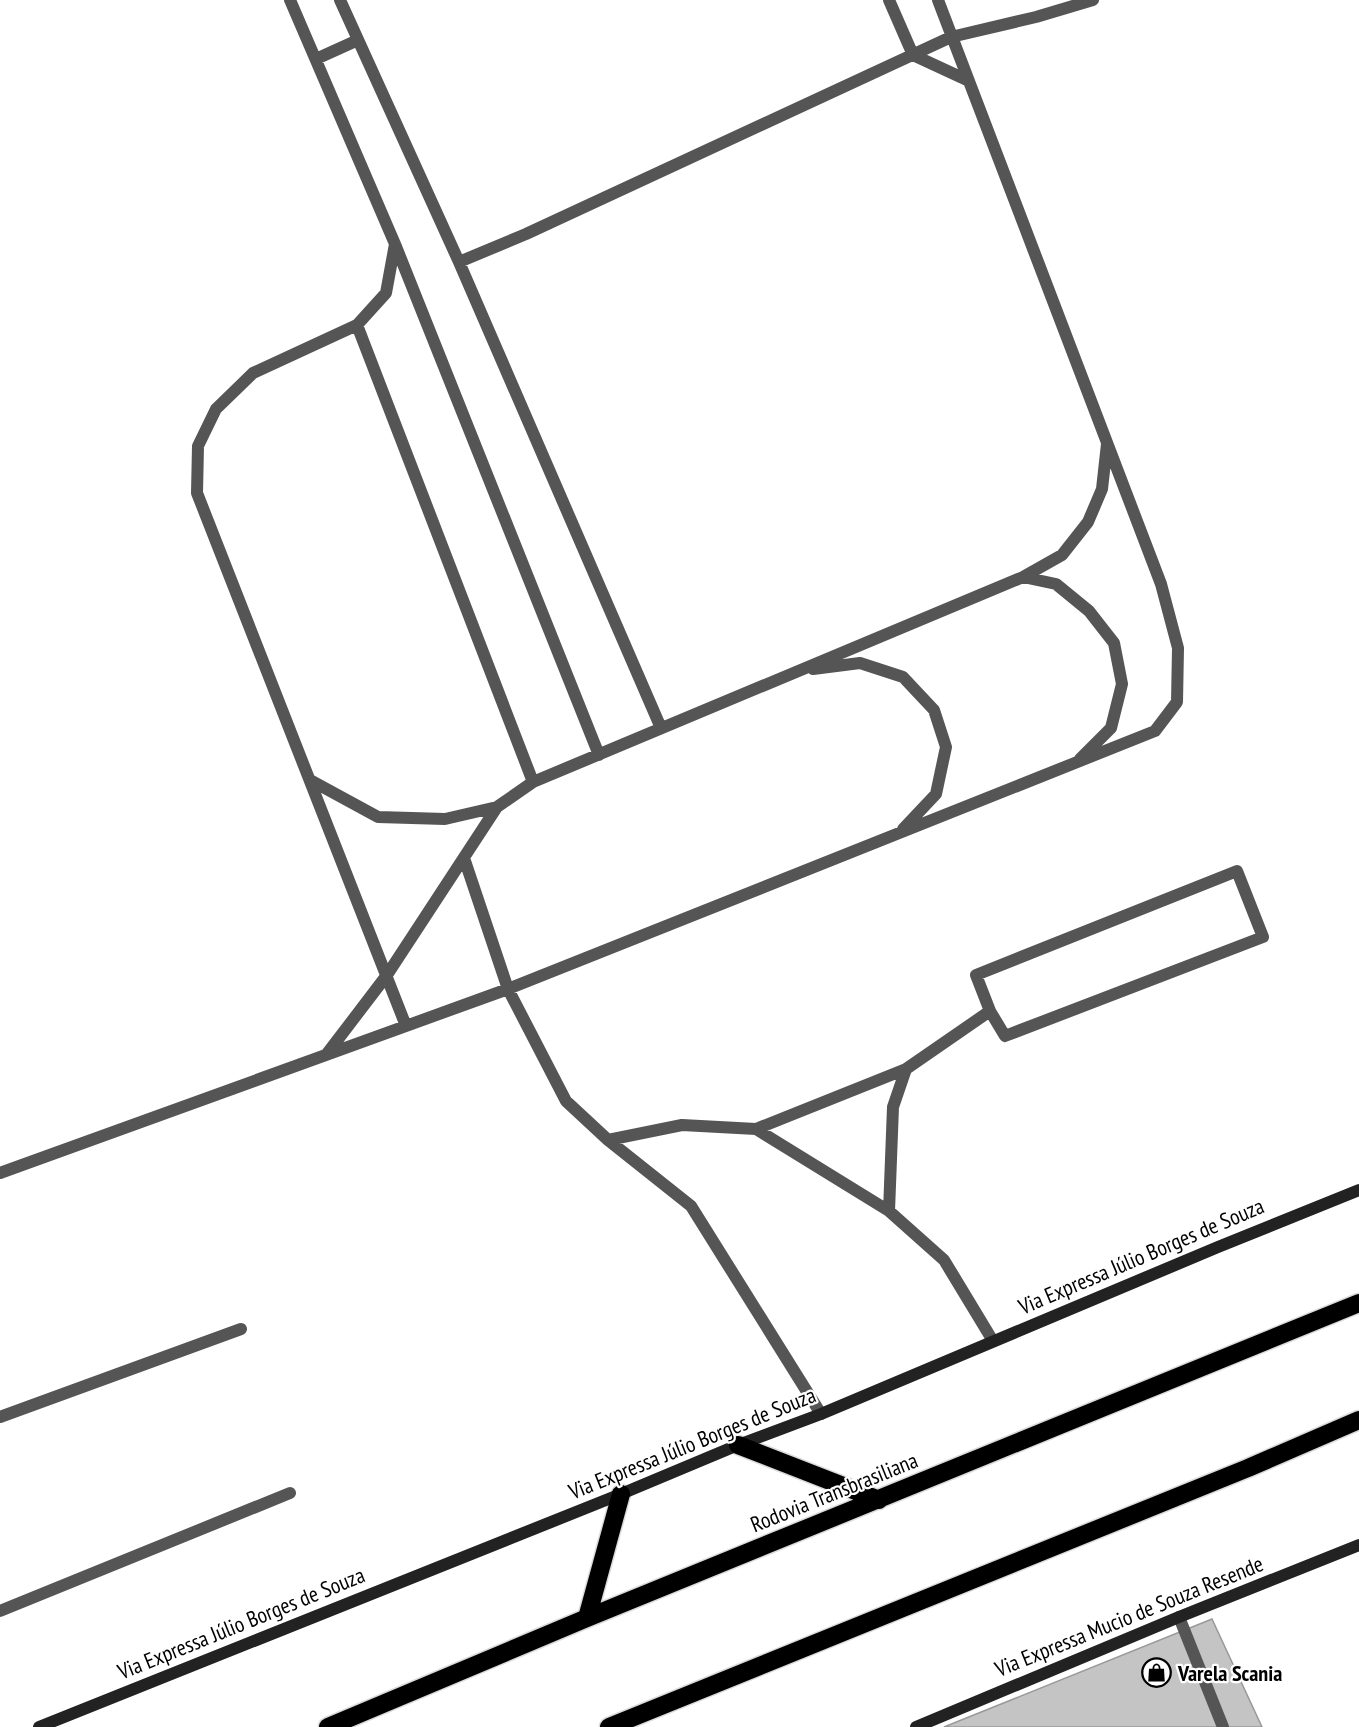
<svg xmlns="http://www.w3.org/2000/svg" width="1359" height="1727" font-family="'PT Sans Narrow',sans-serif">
<defs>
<filter id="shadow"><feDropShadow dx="-5.5" dy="5.5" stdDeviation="0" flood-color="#0004"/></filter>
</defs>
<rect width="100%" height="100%" fill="#fff"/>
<path fill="#c4c4c4" stroke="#999" stroke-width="1.5" filter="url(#shadow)" d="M 1212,1619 L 1262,1727 L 944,1727 Z"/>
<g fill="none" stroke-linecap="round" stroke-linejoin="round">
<defs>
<path id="highway" d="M 738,1445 L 879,1500
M 587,1618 L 621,1494
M 328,1727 L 587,1618 L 1359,1303
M 609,1727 L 1248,1468 L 1359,1420"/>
</defs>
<use href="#highway" stroke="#dbdbdb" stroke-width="21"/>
<path stroke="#555" stroke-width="12" d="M 290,0 L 395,244 L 599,755
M 340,0 L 459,262 L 661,728
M 889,0 L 913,55 L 967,80
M 316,59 L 358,40
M 395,244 L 386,293 L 357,325 L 253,373 L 216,409 L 198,446 L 197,493 L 406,1026
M 459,262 L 526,234 L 951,37 L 1036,17 L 1093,0
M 357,325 L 533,782
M 1023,577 L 1056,584 L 1089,611 L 1114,643 L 1122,684 L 1111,728 L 1080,759
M 813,669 L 860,663 L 903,677 L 934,710 L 946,747 L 936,794 L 903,829
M 310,780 L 378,817 L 445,819 L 497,807 L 533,782 L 1023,577 L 1062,555 L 1088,522 L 1102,489 L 1107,444
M 464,858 L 508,989 L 566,1101 L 608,1140 L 691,1206 L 821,1414
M 326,1055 L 387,975 L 497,807
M 756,1129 L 906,1069
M 608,1140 L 682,1125 L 756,1129 L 889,1211 L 944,1260 L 993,1341
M 0,1173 L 508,989 L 1155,731 L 1177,702 L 1178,648 L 1161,584 L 938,0
M 889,1211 L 893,1107 L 906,1069 L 990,1011 L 976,975 L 1237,871 L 1263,937 L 1005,1036 L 990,1011
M 0,1417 L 241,1329
M 0,1611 L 290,1493
M 1179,1617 L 1223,1727"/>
<path stroke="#222" stroke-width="12" d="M 39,1727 L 621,1494 L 738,1445 L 821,1414 L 1218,1247 L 1359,1190
M 916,1727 L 1179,1617 L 1359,1545"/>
<use href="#highway" stroke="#000" stroke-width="18"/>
</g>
<defs>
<symbol id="shop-ring" viewBox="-11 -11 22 22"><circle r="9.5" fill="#fff" stroke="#000" stroke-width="1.5"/><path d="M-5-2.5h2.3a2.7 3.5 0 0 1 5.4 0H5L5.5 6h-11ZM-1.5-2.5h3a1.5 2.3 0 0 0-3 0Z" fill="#000"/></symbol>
</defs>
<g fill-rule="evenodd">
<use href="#shop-ring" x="1140" y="1656" width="33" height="33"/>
</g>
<g text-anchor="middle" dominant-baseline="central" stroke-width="4.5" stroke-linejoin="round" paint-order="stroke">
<g font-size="22" fill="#000" stroke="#fff">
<text transform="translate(1141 1256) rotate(-23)">Via Expressa Júlio Borges de Souza</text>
<text transform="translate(692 1443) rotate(-22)">Via Expressa Júlio Borges de Souza</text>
<text transform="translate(834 1492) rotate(-22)">Rodovia Transbrasiliana</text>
<text transform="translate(1129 1616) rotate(-22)">Via Expressa Mucio de Souza Resende</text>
<text transform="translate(241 1623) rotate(-22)">Via Expressa Júlio Borges de Souza</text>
</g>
<g font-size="22" font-weight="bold" fill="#000" stroke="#fff" text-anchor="start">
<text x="1178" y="1673">Varela Scania</text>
</g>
</g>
</svg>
